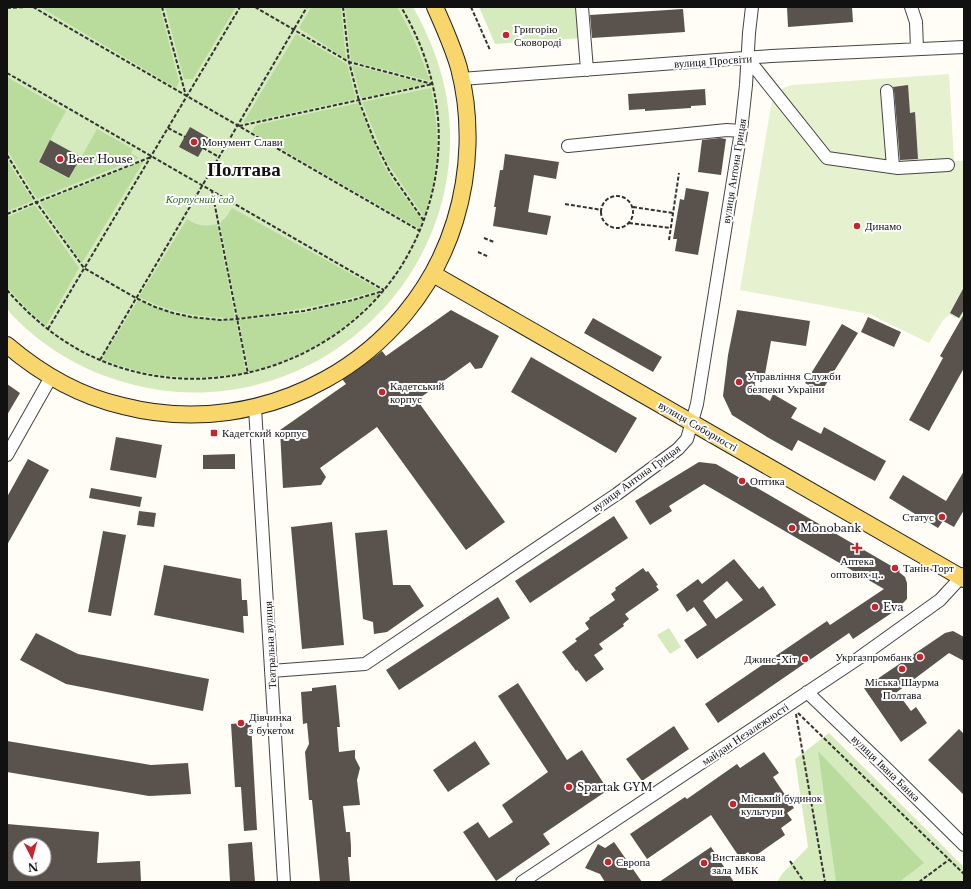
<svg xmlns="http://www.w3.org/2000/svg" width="971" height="889" font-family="'Libre Baskerville',serif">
<rect width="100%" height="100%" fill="#fffdf5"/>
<path fill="#d5ebbd" d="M 7,7 L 413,7 C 435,46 449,87 450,132 C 454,301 291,429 127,383 C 82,371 38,345 7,309 Z
M 479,7 L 579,7 L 582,38 L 495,44 Z
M 669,628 L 681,647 L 670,654 L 657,635 Z
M 829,733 L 964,867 L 964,882 L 777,882 L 782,874 L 808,847 L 795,759 Z"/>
<path fill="#b9dc9c" d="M 40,7 L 160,7 L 179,82 L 176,88 Z
M 165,7 L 236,7 L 193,79 L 184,79 Z
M 311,7 L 341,7 L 346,59 L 299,28 Z
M 345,7 L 397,7 C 411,31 421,55 430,81 L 351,61 Z
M 296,34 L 347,64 L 356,99 L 243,123 Z
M 352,65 L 427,84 L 361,98 Z
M 7,77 L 66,111 L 38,162 L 69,179 L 97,129 L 133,149 L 131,153 L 139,158 L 37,199 L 7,150 Z
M 431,88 C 440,136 440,170 424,217 L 386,161 L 362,102 Z
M 358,103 L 382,162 L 393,181 L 423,221 L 420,229 L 252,132 L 256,125 Z
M 7,160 L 33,201 L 7,211 Z
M 144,161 L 82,263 L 40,203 Z
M 35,205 L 79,268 L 46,326 L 28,310 L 7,287 L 7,217 Z
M 232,208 L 380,290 C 333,304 287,312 238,318 L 220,223 L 227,216 Z
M 187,219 C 198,226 205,227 217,224 L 235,318 C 200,318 171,313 139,297 Z
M 380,293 C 339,336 306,357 249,372 L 239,320 L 304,313 L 353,301 Z
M 138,300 C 170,315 201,321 236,320 L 246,373 C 197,381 149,379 102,359 Z
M 818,751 L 924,863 L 899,882 L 836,882 Z"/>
<path fill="#e6f2cf" d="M 949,74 L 954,161 L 964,161 L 964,316 L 961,320 L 949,315 L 943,320 L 929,343 L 869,314 L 740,290 L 771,106 C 773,94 781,88 792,85 Z"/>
<path fill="#5a524d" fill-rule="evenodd" d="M 787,7 L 852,7 L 853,22 L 788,27 Z
M 683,9 L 685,32 L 592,38 L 590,15 Z
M 908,85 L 910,113 L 915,112 L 918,159 L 900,160 L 894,90 L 893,87 Z
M 705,89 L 706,105 L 691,106 L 691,108 L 645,111 L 645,109 L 629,110 L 628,94 Z
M 190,127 L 209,138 L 198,157 L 179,147 Z
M 720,138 L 726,139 L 721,175 L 698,172 L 702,140 Z
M 50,140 L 81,157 L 69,178 L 39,162 Z
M 505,154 L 559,162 L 556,179 L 534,175 L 528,212 L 551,216 L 547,235 L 493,226 L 496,207 L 494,207 L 500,170 L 503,170 Z
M 686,188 L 709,192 L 698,255 L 675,251 L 677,239 L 673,239 L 680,199 L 684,200 Z
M 964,287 L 964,310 L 959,318 L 950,313 Z
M 451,310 L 499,336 L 482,368 L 475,369 L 470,362 L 417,400 L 505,522 L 466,550 L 377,427 L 320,468 L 326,477 L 321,485 L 283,488 L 280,430 L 346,384 L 342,379 L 373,358 L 382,351 L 386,356 Z
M 737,310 L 810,321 L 806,346 L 771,341 L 765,374 L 756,373 L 754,391 L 770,401 L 773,394 L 797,408 L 791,418 L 821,434 L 824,427 L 886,461 L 875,481 L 798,440 L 792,451 L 767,437 L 732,415 L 723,396 L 728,355 Z
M 964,314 L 964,368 L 929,431 L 909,420 L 943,358 L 940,356 Z
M 868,317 L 901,332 L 894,347 L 861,332 Z
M 593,318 L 662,357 L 653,372 L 584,333 Z
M 842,324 L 858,333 L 821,392 L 805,383 Z
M 531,357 L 637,418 L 616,453 L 511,392 Z
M 7,384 L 20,393 L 7,415 Z
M 116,437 L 162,445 L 156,478 L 110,470 Z
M 235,454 L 235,469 L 203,469 L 203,455 Z
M 28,459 L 49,470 L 7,545 L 7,497 Z
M 699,462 L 716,464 L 795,510 L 900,571 L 899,572 L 905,577 L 907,583 L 907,599 L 901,605 L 902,606 L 853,639 L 849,633 L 718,723 L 705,704 L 827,621 L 830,625 L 884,589 L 704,484 L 669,506 L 672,511 L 650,525 L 635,501 Z
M 964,471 L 964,510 L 954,527 L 943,521 L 938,528 L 889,498 L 903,475 L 946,501 Z
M 91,488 L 142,497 L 140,507 L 89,498 Z
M 139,511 L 156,513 L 154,527 L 137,525 Z
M 614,516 L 628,538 L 530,603 L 515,581 Z
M 332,522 L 344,645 L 302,649 L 291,527 Z
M 387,530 L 393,585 L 410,585 L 424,606 L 387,632 L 374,634 L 373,622 L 363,619 L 355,533 Z
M 103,531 L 126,535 L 111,616 L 88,612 Z
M 734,559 L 759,589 L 763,586 L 776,605 L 697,659 L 684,640 L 707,625 L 694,607 L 687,612 L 676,595 L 698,579 L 702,584 ZM 727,581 L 743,600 L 716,619 L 703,601 Z
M 164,565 L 241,579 L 242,600 L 247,600 L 248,616 L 243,616 L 244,633 L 154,615 Z
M 643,568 L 646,572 L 648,571 L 658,585 L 656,586 L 659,590 L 625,614 L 629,619 L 623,624 L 624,626 L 599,644 L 603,649 L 594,655 L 604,669 L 586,682 L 577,670 L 576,671 L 562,652 L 577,641 L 575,639 L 589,629 L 585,623 L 590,619 L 589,618 L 615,600 L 611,594 L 616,590 L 615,588 Z
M 498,597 L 510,618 L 399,690 L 386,670 Z
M 953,631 L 964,637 L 964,661 L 949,653 L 897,692 L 911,711 L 916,707 L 927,723 L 901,742 L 864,688 L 945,633 Z
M 36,633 L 78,654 L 209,679 L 203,711 L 66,684 L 20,660 Z
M 518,683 L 567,760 L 582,750 L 608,790 L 543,834 L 550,844 L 496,881 L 463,832 L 478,822 L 489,838 L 513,822 L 502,805 L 548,772 L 498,696 Z
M 336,685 L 340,727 L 337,727 L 339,752 L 355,750 L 355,758 L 360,768 L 357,780 L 360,805 L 343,806 L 346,832 L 350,832 L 351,846 L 351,857 L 348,857 L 350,882 L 320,882 L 312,800 L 309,800 L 305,752 L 309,744 L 307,723 L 303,724 L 301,692 L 312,691 L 312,688 Z
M 241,723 L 251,723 L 257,830 L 244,831 L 241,787 L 235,787 L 231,724 Z
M 674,726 L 689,749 L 642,781 L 626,759 Z
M 959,729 L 964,734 L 964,795 L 928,760 Z
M 7,741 L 151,765 L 188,763 L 191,794 L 149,796 L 7,772 Z
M 475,741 L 490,764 L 448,792 L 433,770 Z
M 764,752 L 779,773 L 773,777 L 794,808 L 787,813 L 792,820 L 781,828 L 785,835 L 752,858 L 748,852 L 740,858 L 711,815 L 647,859 L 630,834 L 685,797 L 687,799 L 737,764 L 740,768 Z
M 7,824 L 99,832 L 97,863 L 140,861 L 141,882 L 7,882 ZM 20,845 L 44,845 L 44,869 L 20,869 Z
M 252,842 L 255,882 L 230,882 L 228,844 Z
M 614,842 L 642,882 L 605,882 L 600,874 L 585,868 L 598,844 L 605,848 Z
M 711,847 L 734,882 L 659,882 Z"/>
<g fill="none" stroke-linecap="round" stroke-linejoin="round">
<defs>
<path id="minor" d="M 582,7 L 587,70
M 911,7 L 916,22 L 917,49
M 748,59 L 827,158 L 898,168 L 948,165
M 461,79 L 771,56 L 964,47
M 887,91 L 893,167
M 568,146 L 727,130 L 741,131
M 255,408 L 284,882
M 7,455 L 51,377
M 271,671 L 365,664 L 617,494 L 678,449 L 687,439 L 697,404 L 741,131 L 746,85 L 749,33 L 752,7
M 807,692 L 883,765 L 964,845
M 522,882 L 859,658 L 940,600 L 964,574"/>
<path id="major" d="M 433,274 L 964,579
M 7,345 C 41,374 79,396 123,406 C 263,442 412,361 455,221 C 470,172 472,118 459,68 C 453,47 444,27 435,7"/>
</defs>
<use href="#minor" stroke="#444" stroke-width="14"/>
<use href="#major" stroke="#222" stroke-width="18"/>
<path stroke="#333" stroke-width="2" stroke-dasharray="4 2" stroke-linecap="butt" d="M 33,7 L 420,231
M 162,7 L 186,96
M 255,7 L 349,62 L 432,84
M 343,7 L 349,62 L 359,101 L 374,140 L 390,172 L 424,221
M 471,7 L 490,50
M 7,8 L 26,7
M 7,73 L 384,290
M 239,126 L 433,84
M 168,128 L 185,137
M 203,148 L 219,157
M 7,155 L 36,202 L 84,268 L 136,298 L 155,307 L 173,313 L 191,317 L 220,320 L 237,319 L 304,311 L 353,300 L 383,291
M 212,191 L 248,374
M601 212a16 16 0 1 1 32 0a16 16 0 1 1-32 0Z
M 565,204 L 602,210
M 633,207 L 673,213
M 7,214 L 151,157
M 629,223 L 671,228
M 484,238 L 494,242
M 669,240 L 679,173
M 478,252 L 489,257
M 7,290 C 33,320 64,345 100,360 C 211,407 344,363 405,260 C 430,217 442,168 438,118 C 434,78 422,42 401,7
M 48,329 L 240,7
M 100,360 L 307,7
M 798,713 L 964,874
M 796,714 L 825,882
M 790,861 L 804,882
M 919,882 L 950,859"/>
<use href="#minor" stroke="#fff" stroke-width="12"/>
<use href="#major" stroke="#f9d66b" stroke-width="16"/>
</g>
<g fill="#c4262e" stroke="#fff" stroke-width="1.5">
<circle cx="506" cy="35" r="4"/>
<circle cx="194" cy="142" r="4"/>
<circle cx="60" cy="159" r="4"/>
<circle cx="857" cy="226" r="4"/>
<circle cx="739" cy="382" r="4"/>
<circle cx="382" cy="392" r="4"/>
<rect x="210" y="429" width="8" height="8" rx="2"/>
<circle cx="742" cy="481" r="4"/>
<circle cx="942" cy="517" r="4"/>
<circle cx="792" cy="528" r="4"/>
<path d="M855 542h4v4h4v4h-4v4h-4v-4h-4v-4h4z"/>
<circle cx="895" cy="568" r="4"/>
<circle cx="875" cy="607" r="4"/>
<circle cx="920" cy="657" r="4"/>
<circle cx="805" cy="659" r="4"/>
<circle cx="902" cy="669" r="4"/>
<circle cx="241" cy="723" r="4"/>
<circle cx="569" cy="787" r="4"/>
<circle cx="733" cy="804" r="4"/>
<circle cx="608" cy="862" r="4"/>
<circle cx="704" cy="863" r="4"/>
</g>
<g text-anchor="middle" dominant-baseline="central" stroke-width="4" stroke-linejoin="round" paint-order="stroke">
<g font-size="11" fill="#111" stroke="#fff" text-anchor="start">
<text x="514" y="29">Григорію<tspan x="514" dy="13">Сковороді</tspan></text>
<text x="202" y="142">Монумент Слави</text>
<text x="68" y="159">Beer House</text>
<text x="865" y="226">Динамо</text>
<text x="747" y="376">Управління Служби<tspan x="747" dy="13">безпеки України</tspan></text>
<text x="390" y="386">Кадетський<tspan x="390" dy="13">корпус</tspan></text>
<text x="222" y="433">Кадетский корпус</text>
<text x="750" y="481">Оптика</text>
<text x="934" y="517" text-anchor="end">Статус</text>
<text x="800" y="528">Monobank</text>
<text x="857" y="561" text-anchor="middle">Аптека<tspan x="857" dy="13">оптових ц..</tspan></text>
<text x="903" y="568">Танін Торт</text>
<text x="883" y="607">Eva</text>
<text x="912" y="657" text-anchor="end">Укргазпромбанк</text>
<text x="797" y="659" text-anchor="end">Джинс-Хіт</text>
<text x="902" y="682" text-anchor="middle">Міська Шаурма<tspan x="902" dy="13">Полтава</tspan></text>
<text x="249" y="717">Дівчинка<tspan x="249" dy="13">з букетом</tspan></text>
<text x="577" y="787">Spartak GYM</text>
<text x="741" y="798">Міський будинок<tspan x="741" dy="13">культури</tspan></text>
<text x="712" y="857">Виставкова<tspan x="712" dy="13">зала МБК</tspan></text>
<text x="616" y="862">Європа</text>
</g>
<g font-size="11" fill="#111" stroke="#fff">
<text transform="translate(713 61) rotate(-4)">вулиця Просвіти</text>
<text transform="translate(734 171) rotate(-81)">вулиця Антона Грицая</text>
<text transform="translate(698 426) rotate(30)">вулиця Соборності</text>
<text transform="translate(636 478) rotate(-36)">вулиця Антона Грицая</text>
<text transform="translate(270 645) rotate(-93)">Театральна вулиця</text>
<text transform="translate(745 734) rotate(-34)">майдан Незалежності</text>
<text transform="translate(886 768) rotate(44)">вулиця Івана Банка</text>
</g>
<g font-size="11" font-style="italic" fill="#2f6b1f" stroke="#fff">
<text x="200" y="199">Корпусний сад</text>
</g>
<g font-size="19" font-weight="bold" fill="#111" stroke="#fff">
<text x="244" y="169">Полтава</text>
</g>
</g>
<rect width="971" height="889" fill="none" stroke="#111111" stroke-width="16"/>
<g transform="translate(32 857) rotate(174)"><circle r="19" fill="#ffffff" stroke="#a0a0a0"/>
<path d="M0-3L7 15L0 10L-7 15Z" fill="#c4262e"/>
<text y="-6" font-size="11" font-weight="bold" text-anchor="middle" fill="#111111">N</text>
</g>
</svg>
